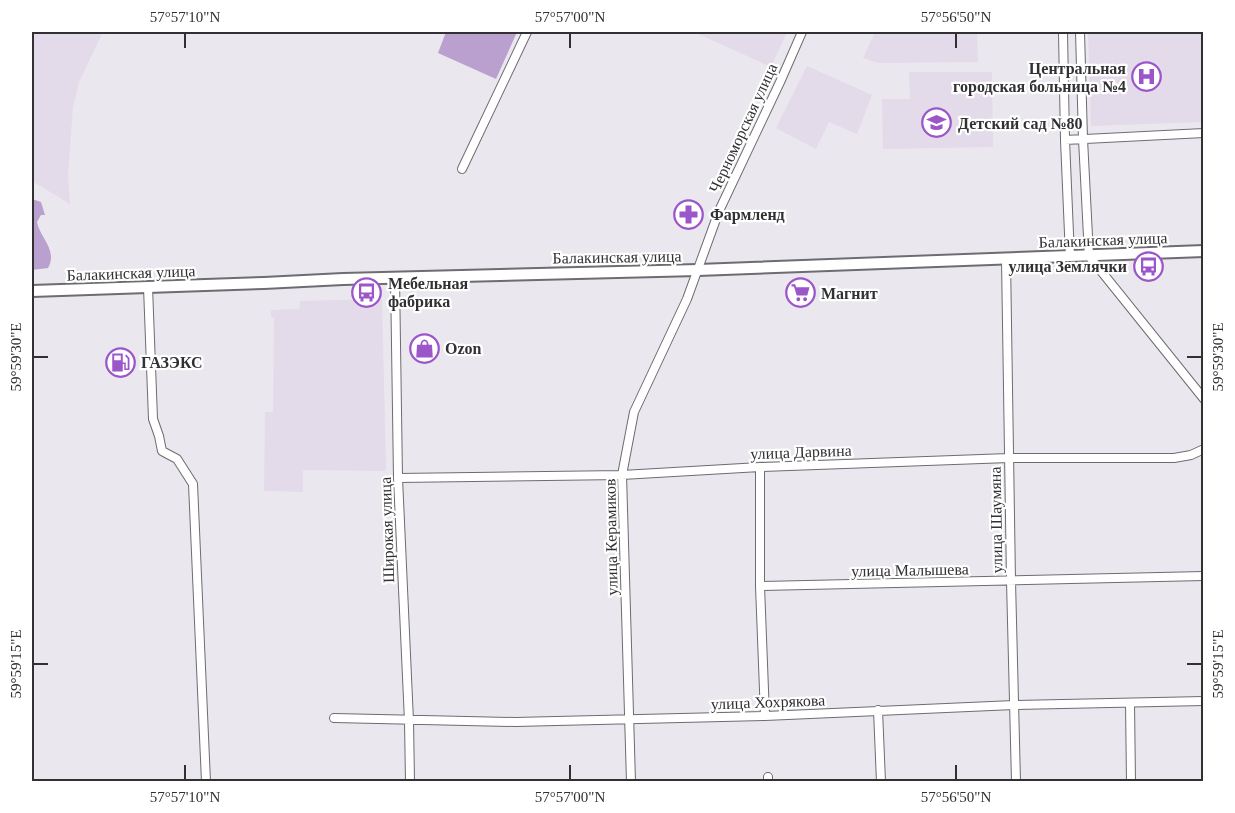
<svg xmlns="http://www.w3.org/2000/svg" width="1235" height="813" font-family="'Times New Roman',serif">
<rect width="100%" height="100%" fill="#ebe7ee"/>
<path fill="#e3dbe9" d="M 32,32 L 103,32 L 79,82 L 73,107 L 68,174 L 70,204 L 32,181 Z
M 694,32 L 787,32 L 771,67 Z
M 875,32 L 977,32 L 978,62 L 878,63 L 863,58 Z
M 1088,32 L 1203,32 L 1203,122 L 1091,126 Z
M 807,66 L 872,95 L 857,134 L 829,122 L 816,149 L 776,128 Z
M 909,72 L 992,72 L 993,147 L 883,149 L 882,99 L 910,99 Z
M 382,299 L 386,471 L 303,470 L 303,492 L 264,491 L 265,412 L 273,412 L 274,318 L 271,317 L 271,310 L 299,309 L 300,301 Z"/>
<path fill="#b9a0cf" d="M 446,32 L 517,32 L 496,79 L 438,53 Z
M 32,199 L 41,202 L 45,215 L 41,215 L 37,222 C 40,238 58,250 48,268 L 32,270 Z"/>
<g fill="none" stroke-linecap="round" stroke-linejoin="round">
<defs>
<path id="street" d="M 1063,32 L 1065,140 L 1070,257
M 1080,32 L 1083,139 L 1089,256 L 1204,399
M 1065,140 L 1204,133
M 462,169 L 527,32
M 1006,259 L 1011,581 L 1016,782
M 395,277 L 398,478 L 409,721 L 410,782
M 148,287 L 153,419 L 159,436 L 162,451 L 177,459 L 193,484 L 206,782
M 760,467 L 760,586 L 765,716
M 398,478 L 622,475 L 760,467 L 1009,458 L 1174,458 L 1191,455 L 1204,449
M 760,586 L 1204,576
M 1130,703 L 1131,782
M 878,710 L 881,782
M 334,718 L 515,722 L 765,716 L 1014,705 L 1204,701
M 768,777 L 768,782
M 631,782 L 622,475 L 634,412 L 687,299 L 719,211 L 781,80 L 802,32"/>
<path id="secondary" d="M 32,291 L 264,283 L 343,279 L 698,270 L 1204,251"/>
</defs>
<use href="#street" stroke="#6e6b71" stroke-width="10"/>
<use href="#secondary" stroke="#6e6b71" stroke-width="14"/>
<use href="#street" stroke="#fff" stroke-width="8"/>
<use href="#secondary" stroke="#fff" stroke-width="10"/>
</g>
<path fill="none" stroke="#313033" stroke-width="2" d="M 185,33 L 185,48M 570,33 L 570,48M 956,33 L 956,48M 33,357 L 48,357M 1187,357 L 1202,357M 33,664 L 48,664M 1187,664 L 1202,664M 185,765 L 185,780M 570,765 L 570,780M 956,765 L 956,780"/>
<defs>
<symbol id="hospital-ring" viewBox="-11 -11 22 22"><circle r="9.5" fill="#fff" stroke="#9b56ca" stroke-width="1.5"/><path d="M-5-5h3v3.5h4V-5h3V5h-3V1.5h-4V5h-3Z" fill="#9b56ca"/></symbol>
<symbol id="school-ring" viewBox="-11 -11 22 22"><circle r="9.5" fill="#fff" stroke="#9b56ca" stroke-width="1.5"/><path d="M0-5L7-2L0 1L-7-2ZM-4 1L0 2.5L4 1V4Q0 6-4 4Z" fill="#9b56ca"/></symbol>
<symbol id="pharmacy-ring" viewBox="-11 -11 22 22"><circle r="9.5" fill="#fff" stroke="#9b56ca" stroke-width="1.5"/><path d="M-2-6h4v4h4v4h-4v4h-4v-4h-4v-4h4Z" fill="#9b56ca"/></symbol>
<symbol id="bus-ring" viewBox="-11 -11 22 22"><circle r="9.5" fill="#fff" stroke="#9b56ca" stroke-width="1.5"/><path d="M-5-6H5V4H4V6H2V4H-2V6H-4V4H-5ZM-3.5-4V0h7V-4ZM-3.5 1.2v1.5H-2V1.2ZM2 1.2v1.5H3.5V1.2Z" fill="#9b56ca"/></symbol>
<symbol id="supermarket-ring" viewBox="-11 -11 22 22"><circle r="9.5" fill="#fff" stroke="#9b56ca" stroke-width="1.5"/><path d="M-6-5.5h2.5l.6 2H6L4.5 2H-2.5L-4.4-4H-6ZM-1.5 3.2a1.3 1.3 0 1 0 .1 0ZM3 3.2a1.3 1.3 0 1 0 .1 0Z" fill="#9b56ca"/></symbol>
<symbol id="shop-ring" viewBox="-11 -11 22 22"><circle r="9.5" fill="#fff" stroke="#9b56ca" stroke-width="1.5"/><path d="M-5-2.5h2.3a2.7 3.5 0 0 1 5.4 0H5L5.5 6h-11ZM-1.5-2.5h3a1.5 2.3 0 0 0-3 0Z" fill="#9b56ca"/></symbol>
<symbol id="fuel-ring" viewBox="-11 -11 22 22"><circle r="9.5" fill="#fff" stroke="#9b56ca" stroke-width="1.5"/><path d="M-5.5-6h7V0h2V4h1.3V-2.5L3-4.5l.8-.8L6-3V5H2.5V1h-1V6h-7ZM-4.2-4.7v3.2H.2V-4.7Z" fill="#9b56ca"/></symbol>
</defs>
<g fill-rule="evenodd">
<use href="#hospital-ring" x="1130" y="60" width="33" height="33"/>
<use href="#school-ring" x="920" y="106" width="33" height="33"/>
<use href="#pharmacy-ring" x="672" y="198" width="33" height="33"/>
<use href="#bus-ring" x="1132" y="250" width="33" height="33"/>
<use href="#bus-ring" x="350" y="276" width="33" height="33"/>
<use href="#supermarket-ring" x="784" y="276" width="33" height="33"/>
<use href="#shop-ring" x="408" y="332" width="33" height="33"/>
<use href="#fuel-ring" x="104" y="346" width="33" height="33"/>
</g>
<g text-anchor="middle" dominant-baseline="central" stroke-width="4.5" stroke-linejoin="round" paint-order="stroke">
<g font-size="16" font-weight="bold" fill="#313033" stroke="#fff" text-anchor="start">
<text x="1126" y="68" text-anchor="end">Центральная<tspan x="1126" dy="18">городская больница №4</tspan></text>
<text x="958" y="123">Детский сад №80</text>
<text x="710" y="214">Фармленд</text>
<text x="1127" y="266" text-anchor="end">улица Землячки</text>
<text x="388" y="283">Мебельная<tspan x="388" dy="18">фабрика</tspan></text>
<text x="821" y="293">Магнит</text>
<text x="445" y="348">Ozon</text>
<text x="141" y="362">ГАЗЭКС</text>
</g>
<g font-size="16" fill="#313033" stroke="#fff">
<text transform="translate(743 128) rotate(-65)">Черноморская улица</text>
<text transform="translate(1103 240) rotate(-2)">Балакинская улица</text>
<text transform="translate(617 257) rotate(-1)">Балакинская улица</text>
<text transform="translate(131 273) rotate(-2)">Балакинская улица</text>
<text transform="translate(801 452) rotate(-2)">улица Дарвина</text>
<text transform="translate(996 520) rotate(-91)">улица Шаумяна</text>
<text transform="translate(387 530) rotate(-92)">Широкая улица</text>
<text transform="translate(611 537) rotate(-91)">улица Керамиков</text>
<text transform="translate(910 570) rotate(-1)">улица Малышева</text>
<text transform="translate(768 702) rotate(-2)">улица Хохрякова</text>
</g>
</g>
<rect width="1235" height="813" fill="none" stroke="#ffffff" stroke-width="66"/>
<rect x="33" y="33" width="1169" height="747" fill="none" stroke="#313033" stroke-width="2"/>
<g font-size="15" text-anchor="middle" fill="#313033">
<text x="185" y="22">57°57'10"N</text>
<text x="570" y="22">57°57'00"N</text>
<text x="956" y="22">57°56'50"N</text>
<text transform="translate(1218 357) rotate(-90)" y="5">59°59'30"E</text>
<text transform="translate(16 357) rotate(-90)" y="5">59°59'30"E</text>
<text transform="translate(1218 664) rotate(-90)" y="5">59°59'15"E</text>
<text transform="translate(16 664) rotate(-90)" y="5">59°59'15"E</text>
<text x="185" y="802">57°57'10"N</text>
<text x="570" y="802">57°57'00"N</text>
<text x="956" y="802">57°56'50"N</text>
</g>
</svg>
